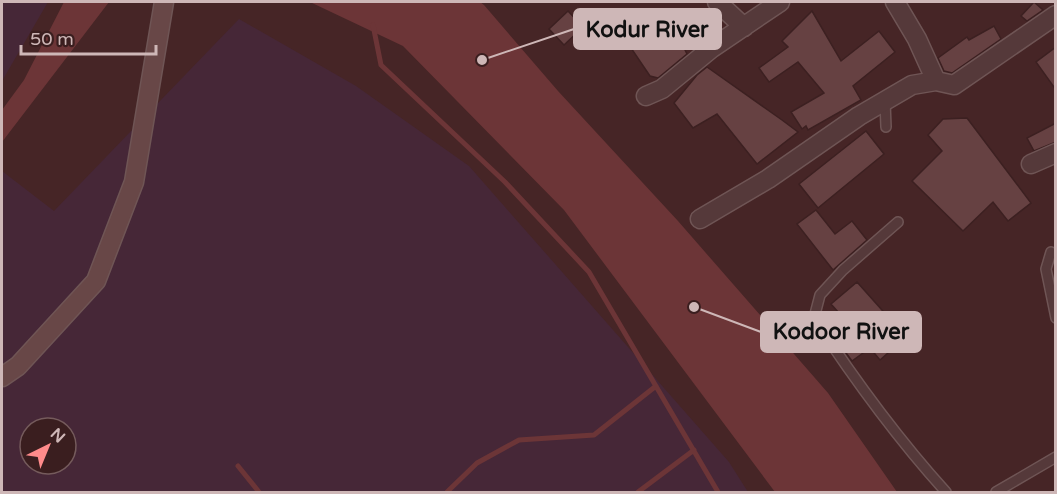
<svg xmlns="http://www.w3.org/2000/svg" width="1057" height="494" font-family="'Varela Round',sans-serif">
<rect width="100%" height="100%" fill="#462526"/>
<path fill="#462737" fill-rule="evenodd" d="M 2,2 L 48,2 L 2,81 Z
M 239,19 L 356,86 L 469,166 L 729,462 L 748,492 L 2,492 L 2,171 L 54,211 ZM 30,428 L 66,428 L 66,464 L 30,464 Z"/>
<path fill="#6c3537" d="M 64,2 L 109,2 L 2,142 L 2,110 L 24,80 Z
M 310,2 L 480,2 L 484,5 L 558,91 L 678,221 L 828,393 L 897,492 L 775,492 L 564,210 L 403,46 Z"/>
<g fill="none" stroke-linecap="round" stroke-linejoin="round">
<path stroke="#6c3537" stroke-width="5" d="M 373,25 L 381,65 L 505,182 L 589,272 L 718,492
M 238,466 L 259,492
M 447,492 L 477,463 L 519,440 L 594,435 L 656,386
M 638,492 L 694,450"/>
</g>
<path fill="#664142" stroke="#3c2021" stroke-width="1.5" d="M 1034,2 L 1043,10 L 1027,21 L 1021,16 Z
M 568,11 L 583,27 L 564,45 L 549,29 Z
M 812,11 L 841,61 L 879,31 L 895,52 L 853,86 L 861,100 L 808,130 L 806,126 L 802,129 L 791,112 L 824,93 L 798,62 L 769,82 L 759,68 L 788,47 L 782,41 Z
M 994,26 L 1001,39 L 952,73 L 944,71 L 938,58 L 967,37 L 969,40 Z
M 675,30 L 687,54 L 658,78 L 650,76 L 631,48 L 638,35 Z
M 1056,47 L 1056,90 L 1036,62 Z
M 707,67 L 782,120 L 798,132 L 757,164 L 717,114 L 693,128 L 674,103 L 697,75 Z
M 967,118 L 1031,203 L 1008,221 L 993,202 L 963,231 L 912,181 L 942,151 L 928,135 L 943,119 Z
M 1056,123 L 1056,142 L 1034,151 L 1027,138 Z
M 866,131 L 884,154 L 818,208 L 799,184 Z
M 816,210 L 835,234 L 852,221 L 867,240 L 833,270 L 797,224 Z
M 857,282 L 906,337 L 880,360 L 870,348 L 852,361 L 838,342 L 855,331 L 831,304 Z"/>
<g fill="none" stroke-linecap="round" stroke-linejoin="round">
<defs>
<path id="lane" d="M 885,101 L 886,127
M 898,222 L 843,270 L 820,295 L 814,318 C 854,379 897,438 946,492
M 1051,252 L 1046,269 L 1056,318
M 996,492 L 1056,457"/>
<path id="street" d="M 717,2 L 744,27
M 895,2 L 917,39 L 936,81
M 646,96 L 662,89 L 712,48 L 780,2
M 1031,164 L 1056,153
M 700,219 L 768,179 L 859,116 L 912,85 L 936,81 L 954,85 L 1056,15"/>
<path id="secondary" d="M 2,377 L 18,366 L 96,281 L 134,182 L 164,2"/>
</defs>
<use href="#lane" stroke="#6f5555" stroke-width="12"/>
<use href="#street" stroke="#6f5555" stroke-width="21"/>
<use href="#secondary" stroke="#6f5555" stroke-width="21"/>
<use href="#lane" stroke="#55393a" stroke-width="9"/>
<use href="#street" stroke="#55393a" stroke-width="18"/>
<use href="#secondary" stroke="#684747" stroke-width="18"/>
</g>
<path fill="none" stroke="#ceb7b7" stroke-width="2" d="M482 60L574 29M694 307L761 332"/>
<g fill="#ceb7b7" stroke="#3a1e1f" stroke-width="2">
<circle cx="482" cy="60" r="6"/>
<circle cx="694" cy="307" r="6"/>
</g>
<g fill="#ceb7b7" stroke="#ceb7b7" stroke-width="2">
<rect x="574" y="9" width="147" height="40" rx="6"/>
<rect x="761" y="312" width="160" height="40" rx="6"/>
</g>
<g font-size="22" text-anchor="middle" font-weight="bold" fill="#111">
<text x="647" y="37">Kodur River</text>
<text x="841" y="339">Kodoor River</text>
</g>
<rect width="1057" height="494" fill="none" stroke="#ceb7b7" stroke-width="6"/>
<g transform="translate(48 446) rotate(43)"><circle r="28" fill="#3a1e1f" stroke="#755b5c" stroke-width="1.5"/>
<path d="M0-4.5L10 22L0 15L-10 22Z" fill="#ff8b8b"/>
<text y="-9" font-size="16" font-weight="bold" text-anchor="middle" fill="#ceb7b7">N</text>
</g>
<path d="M21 45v9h135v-9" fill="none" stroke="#ceb7b7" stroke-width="3"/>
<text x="30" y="45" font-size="18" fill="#ceb7b7" stroke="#3a1e1f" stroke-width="4.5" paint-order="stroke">50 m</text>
</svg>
